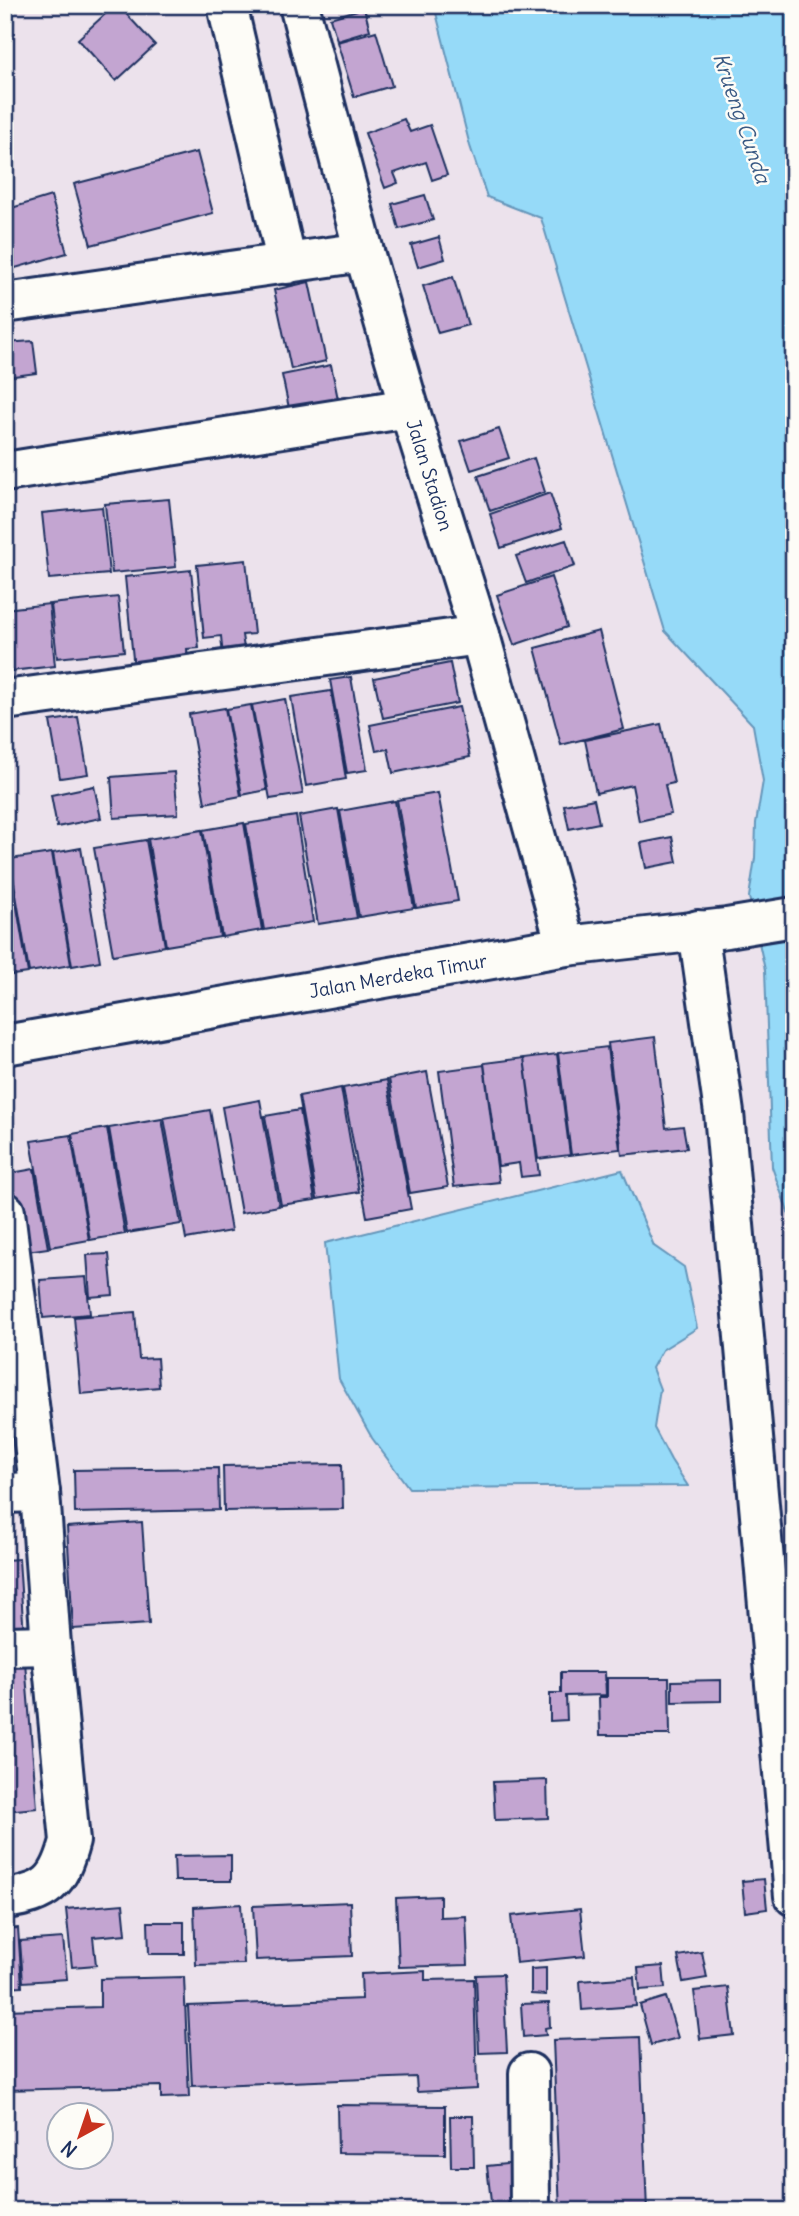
<svg xmlns="http://www.w3.org/2000/svg" width="799" height="2216" font-family="Delius,sans-serif">
<rect width="100%" height="100%" fill="#ece2ec"/>
<filter id="ink" filterUnits="userSpaceOnUse"><feTurbulence type="fractalNoise" baseFrequency=".0143" numOctaves="2"/><feDisplacementMap in="SourceGraphic" scale="14" xChannelSelector="R" yChannelSelector="G"/><feConvolveMatrix kernelMatrix="1 2 1 2 8 2 1 2 1" color-interpolation-filters="sRGB"/></filter>
<g filter="url(#ink)">
<path fill="#96daf8" stroke="#6596ba" stroke-width="2" d="M 434,5 L 794,5 L 794,1229 L 772,1167 L 765,970 L 749,897 L 755,858 L 756,823 L 763,781 L 753,725 L 665,631 L 541,218 L 487,197 L 470,146 Z
M 622,1170 L 654,1246 L 684,1267 L 697,1328 L 662,1350 L 652,1368 L 660,1389 L 654,1428 L 671,1460 L 688,1486 L 409,1488 L 372,1438 L 339,1379 L 325,1243 Z"/>
<path fill="#c3a5d1" stroke="#1b2f5e" stroke-width="2" d="M 115,5 L 118,5 L 155,45 L 116,81 L 78,39 Z
M 364,8 L 370,30 L 337,40 L 330,18 Z
M 376,31 L 392,86 L 354,97 L 337,42 Z
M 404,119 L 410,132 L 430,125 L 447,175 L 432,180 L 426,162 L 394,173 L 398,183 L 385,188 L 365,133 Z
M 197,152 L 213,213 L 91,245 L 74,184 Z
M 425,195 L 433,220 L 399,229 L 392,204 Z
M 51,196 L 67,253 L 5,271 L 5,210 Z
M 439,237 L 445,259 L 418,267 L 411,245 Z
M 453,277 L 468,325 L 438,333 L 423,286 Z
M 309,282 L 326,361 L 291,369 L 274,290 Z
M 33,341 L 37,373 L 6,377 L 5,343 Z
M 331,365 L 338,399 L 289,408 L 282,375 Z
M 499,429 L 509,458 L 471,470 L 461,441 Z
M 534,458 L 545,492 L 490,511 L 478,476 Z
M 550,493 L 562,528 L 501,548 L 490,514 Z
M 169,499 L 176,567 L 112,573 L 105,504 Z
M 102,507 L 109,574 L 49,579 L 42,513 Z
M 566,540 L 575,566 L 526,583 L 516,556 Z
M 246,560 L 254,634 L 242,635 L 245,655 L 223,657 L 221,636 L 204,638 L 197,565 Z
M 191,570 L 199,648 L 187,649 L 188,664 L 134,669 L 125,577 Z
M 551,577 L 567,627 L 514,645 L 497,595 Z
M 118,597 L 124,651 L 57,658 L 51,604 Z
M 49,604 L 55,666 L 11,671 L 13,688 L 5,689 L 5,609 Z
M 599,631 L 624,729 L 561,745 L 535,648 Z
M 450,663 L 458,703 L 383,718 L 374,678 Z
M 351,677 L 367,770 L 347,773 L 330,680 Z
M 331,691 L 346,779 L 306,786 L 291,697 Z
M 285,699 L 303,794 L 270,799 L 252,705 Z
M 251,705 L 267,790 L 242,795 L 226,709 Z
M 459,707 L 470,757 L 393,773 L 388,749 L 376,751 L 370,725 Z
M 225,708 L 241,796 L 205,803 L 189,714 Z
M 78,717 L 88,774 L 60,778 L 50,721 Z
M 661,724 L 674,783 L 665,785 L 671,814 L 639,821 L 632,785 L 596,793 L 585,740 Z
M 174,772 L 178,814 L 114,818 L 111,777 Z
M 94,786 L 101,818 L 57,827 L 51,795 Z
M 438,793 L 458,901 L 416,908 L 397,800 Z
M 594,799 L 599,823 L 569,829 L 564,805 Z
M 395,801 L 414,908 L 359,917 L 340,811 Z
M 338,809 L 357,918 L 318,924 L 299,816 Z
M 296,816 L 313,922 L 264,930 L 246,824 Z
M 244,823 L 262,930 L 222,937 L 203,830 Z
M 202,830 L 220,937 L 166,946 L 148,839 Z
M 672,837 L 677,862 L 646,868 L 641,843 Z
M 146,840 L 165,946 L 113,955 L 94,848 Z
M 81,848 L 100,961 L 72,966 L 53,853 Z
M 52,853 L 71,965 L 29,972 L 10,859 Z
M 5,860 L 9,860 L 28,973 L 5,976 Z
M 655,1037 L 666,1128 L 683,1126 L 687,1148 L 622,1155 L 608,1043 Z
M 607,1047 L 620,1149 L 571,1155 L 558,1053 Z
M 557,1054 L 570,1155 L 538,1159 L 524,1058 Z
M 524,1058 L 539,1175 L 521,1177 L 519,1163 L 498,1166 L 484,1063 Z
M 484,1065 L 499,1182 L 454,1187 L 439,1071 Z
M 427,1072 L 448,1187 L 410,1193 L 389,1079 Z
M 387,1080 L 411,1209 L 367,1217 L 343,1088 Z
M 341,1088 L 359,1192 L 317,1199 L 299,1096 Z
M 260,1100 L 279,1206 L 241,1213 L 222,1107 Z
M 210,1110 L 231,1231 L 186,1239 L 164,1118 Z
M 300,1110 L 315,1200 L 281,1205 L 265,1116 Z
M 162,1119 L 181,1224 L 127,1233 L 109,1128 Z
M 107,1128 L 125,1234 L 90,1240 L 72,1134 Z
M 71,1135 L 89,1240 L 50,1247 L 31,1141 Z
M 34,1169 L 48,1248 L 20,1252 L 6,1174 Z
M 109,1254 L 113,1295 L 90,1297 L 87,1255 Z
M 86,1277 L 90,1314 L 43,1318 L 40,1280 Z
M 135,1312 L 139,1359 L 157,1358 L 159,1387 L 81,1394 L 74,1317 Z
M 342,1464 L 343,1509 L 224,1511 L 223,1466 Z
M 218,1468 L 219,1510 L 75,1513 L 74,1470 Z
M 142,1522 L 149,1624 L 73,1629 L 67,1527 Z
M 19,1559 L 24,1637 L 5,1638 L 5,1560 Z
M 25,1662 L 37,1808 L 5,1811 L 5,1663 Z
M 561,1672 L 605,1672 L 606,1695 L 566,1696 L 567,1720 L 550,1721 L 550,1693 L 561,1693 Z
M 607,1678 L 669,1678 L 670,1735 L 600,1735 L 599,1697 L 607,1697 Z
M 721,1680 L 721,1701 L 672,1702 L 672,1681 Z
M 547,1780 L 548,1818 L 495,1820 L 493,1782 Z
M 231,1855 L 231,1881 L 175,1881 L 174,1856 Z
M 764,1879 L 767,1909 L 745,1912 L 742,1881 Z
M 440,1896 L 440,1917 L 466,1916 L 468,1965 L 399,1967 L 396,1898 Z
M 350,1902 L 352,1956 L 256,1960 L 253,1906 Z
M 123,1904 L 126,1934 L 93,1937 L 96,1965 L 72,1967 L 66,1909 Z
M 241,1904 L 244,1964 L 196,1965 L 194,1907 Z
M 580,1909 L 585,1956 L 516,1963 L 511,1916 Z
M 148,1922 L 184,1922 L 184,1954 L 149,1954 Z
M 18,1928 L 22,1986 L 5,1987 L 5,1929 Z
M 63,1938 L 67,1979 L 23,1982 L 20,1941 Z
M 702,1952 L 707,1978 L 683,1982 L 678,1956 Z
M 663,1966 L 665,1988 L 640,1990 L 638,1968 Z
M 546,1968 L 546,1995 L 531,1994 L 531,1969 Z
M 425,1971 L 425,1980 L 474,1979 L 477,2089 L 417,2092 L 416,2077 L 192,2086 L 188,2006 L 362,1999 L 361,1974 Z
M 503,1974 L 507,2052 L 479,2053 L 476,1975 Z
M 184,1977 L 189,2097 L 161,2098 L 161,2086 L 5,2090 L 5,2010 L 100,2007 L 100,1979 Z
M 634,1977 L 636,2006 L 582,2010 L 580,1981 Z
M 728,1987 L 734,2035 L 700,2039 L 694,1991 Z
M 666,1997 L 678,2038 L 651,2045 L 640,2005 Z
M 549,2003 L 550,2027 L 545,2028 L 546,2035 L 523,2037 L 521,2004 Z
M 640,2037 L 647,2211 L 560,2211 L 553,2040 Z
M 337,2105 L 445,2106 L 445,2154 L 338,2153 Z
M 450,2116 L 473,2116 L 474,2167 L 451,2167 Z
M 516,2163 L 519,2197 L 508,2198 L 509,2211 L 492,2211 L 487,2166 Z"/>
<g fill="none" stroke-linecap="round" stroke-linejoin="round">
<defs>
<g id="minor">
<path d="M 227,5 L 287,264"/>
<path id="s1" d="M 299,5 L 364,252 L 409,408 L 480,635 L 566,946"/>
<path d="M 5,303 L 364,252"/>
<path d="M 5,472 L 409,408"/>
<path d="M 5,700 L 480,635"/>
<path d="M 698,930 L 724,1113 L 794,1896"/>
<path d="M 5,1212 L 40,1492 L 51,1645 L 70,1841 C 59,1883 47,1893 5,1899"/>
<path d="M 5,1493 L 40,1492"/>
<path d="M 5,1646 L 51,1645"/>
<path d="M 529,2073 L 530,2211"/>
</g>
<g id="major">
<path id="s2" d="M 5,1045 L 566,946 L 727,928 L 794,917"/>
</g>
</defs>
<use href="#minor" stroke="#1b2f5e" stroke-width="44"/>
<use href="#major" stroke="#1b2f5e" stroke-width="44"/>
<use href="#minor" stroke="#fdfcf7" stroke-width="38"/>
<use href="#major" stroke="#fdfcf7" stroke-width="38"/>
</g>
</g>
<g text-anchor="middle" dominant-baseline="central" stroke-width="5" stroke-linejoin="round" paint-order="stroke">
<g font-size="19" fill="#1b2f5e" stroke="#fdfcf7">
<text stroke="none"><textPath href="#s1" startOffset="488">Jalan Stadion</textPath></text>
<text stroke="none"><textPath href="#s2" startOffset="399">Jalan Merdeka Timur</textPath></text>
</g>
<g font-size="21" font-style="italic" fill="#3a5a84" stroke="#fdfcf7">
<text transform="translate(742 118) rotate(71)">Krueng Cunda</text>
</g>
</g>
<rect width="799" height="2216" fill="none" stroke="#fdfcf7" stroke-width="28"/>
<rect x="14" y="14" width="771" height="2188" fill="none" stroke="#1b2f5e" stroke-width="2.5" filter="url(#ink)"/>
<g transform="translate(80 2136) rotate(220)"><circle r="33" fill="#fdfcf7" stroke="#a3aaba" stroke-width="2"/>
<path d="M0-5L12 26L0 18L-12 26Z" fill="#c8321e"/>
<text y="-10" font-size="19" font-weight="bold" text-anchor="middle" fill="#1b2f5e">N</text>
</g>
</svg>
